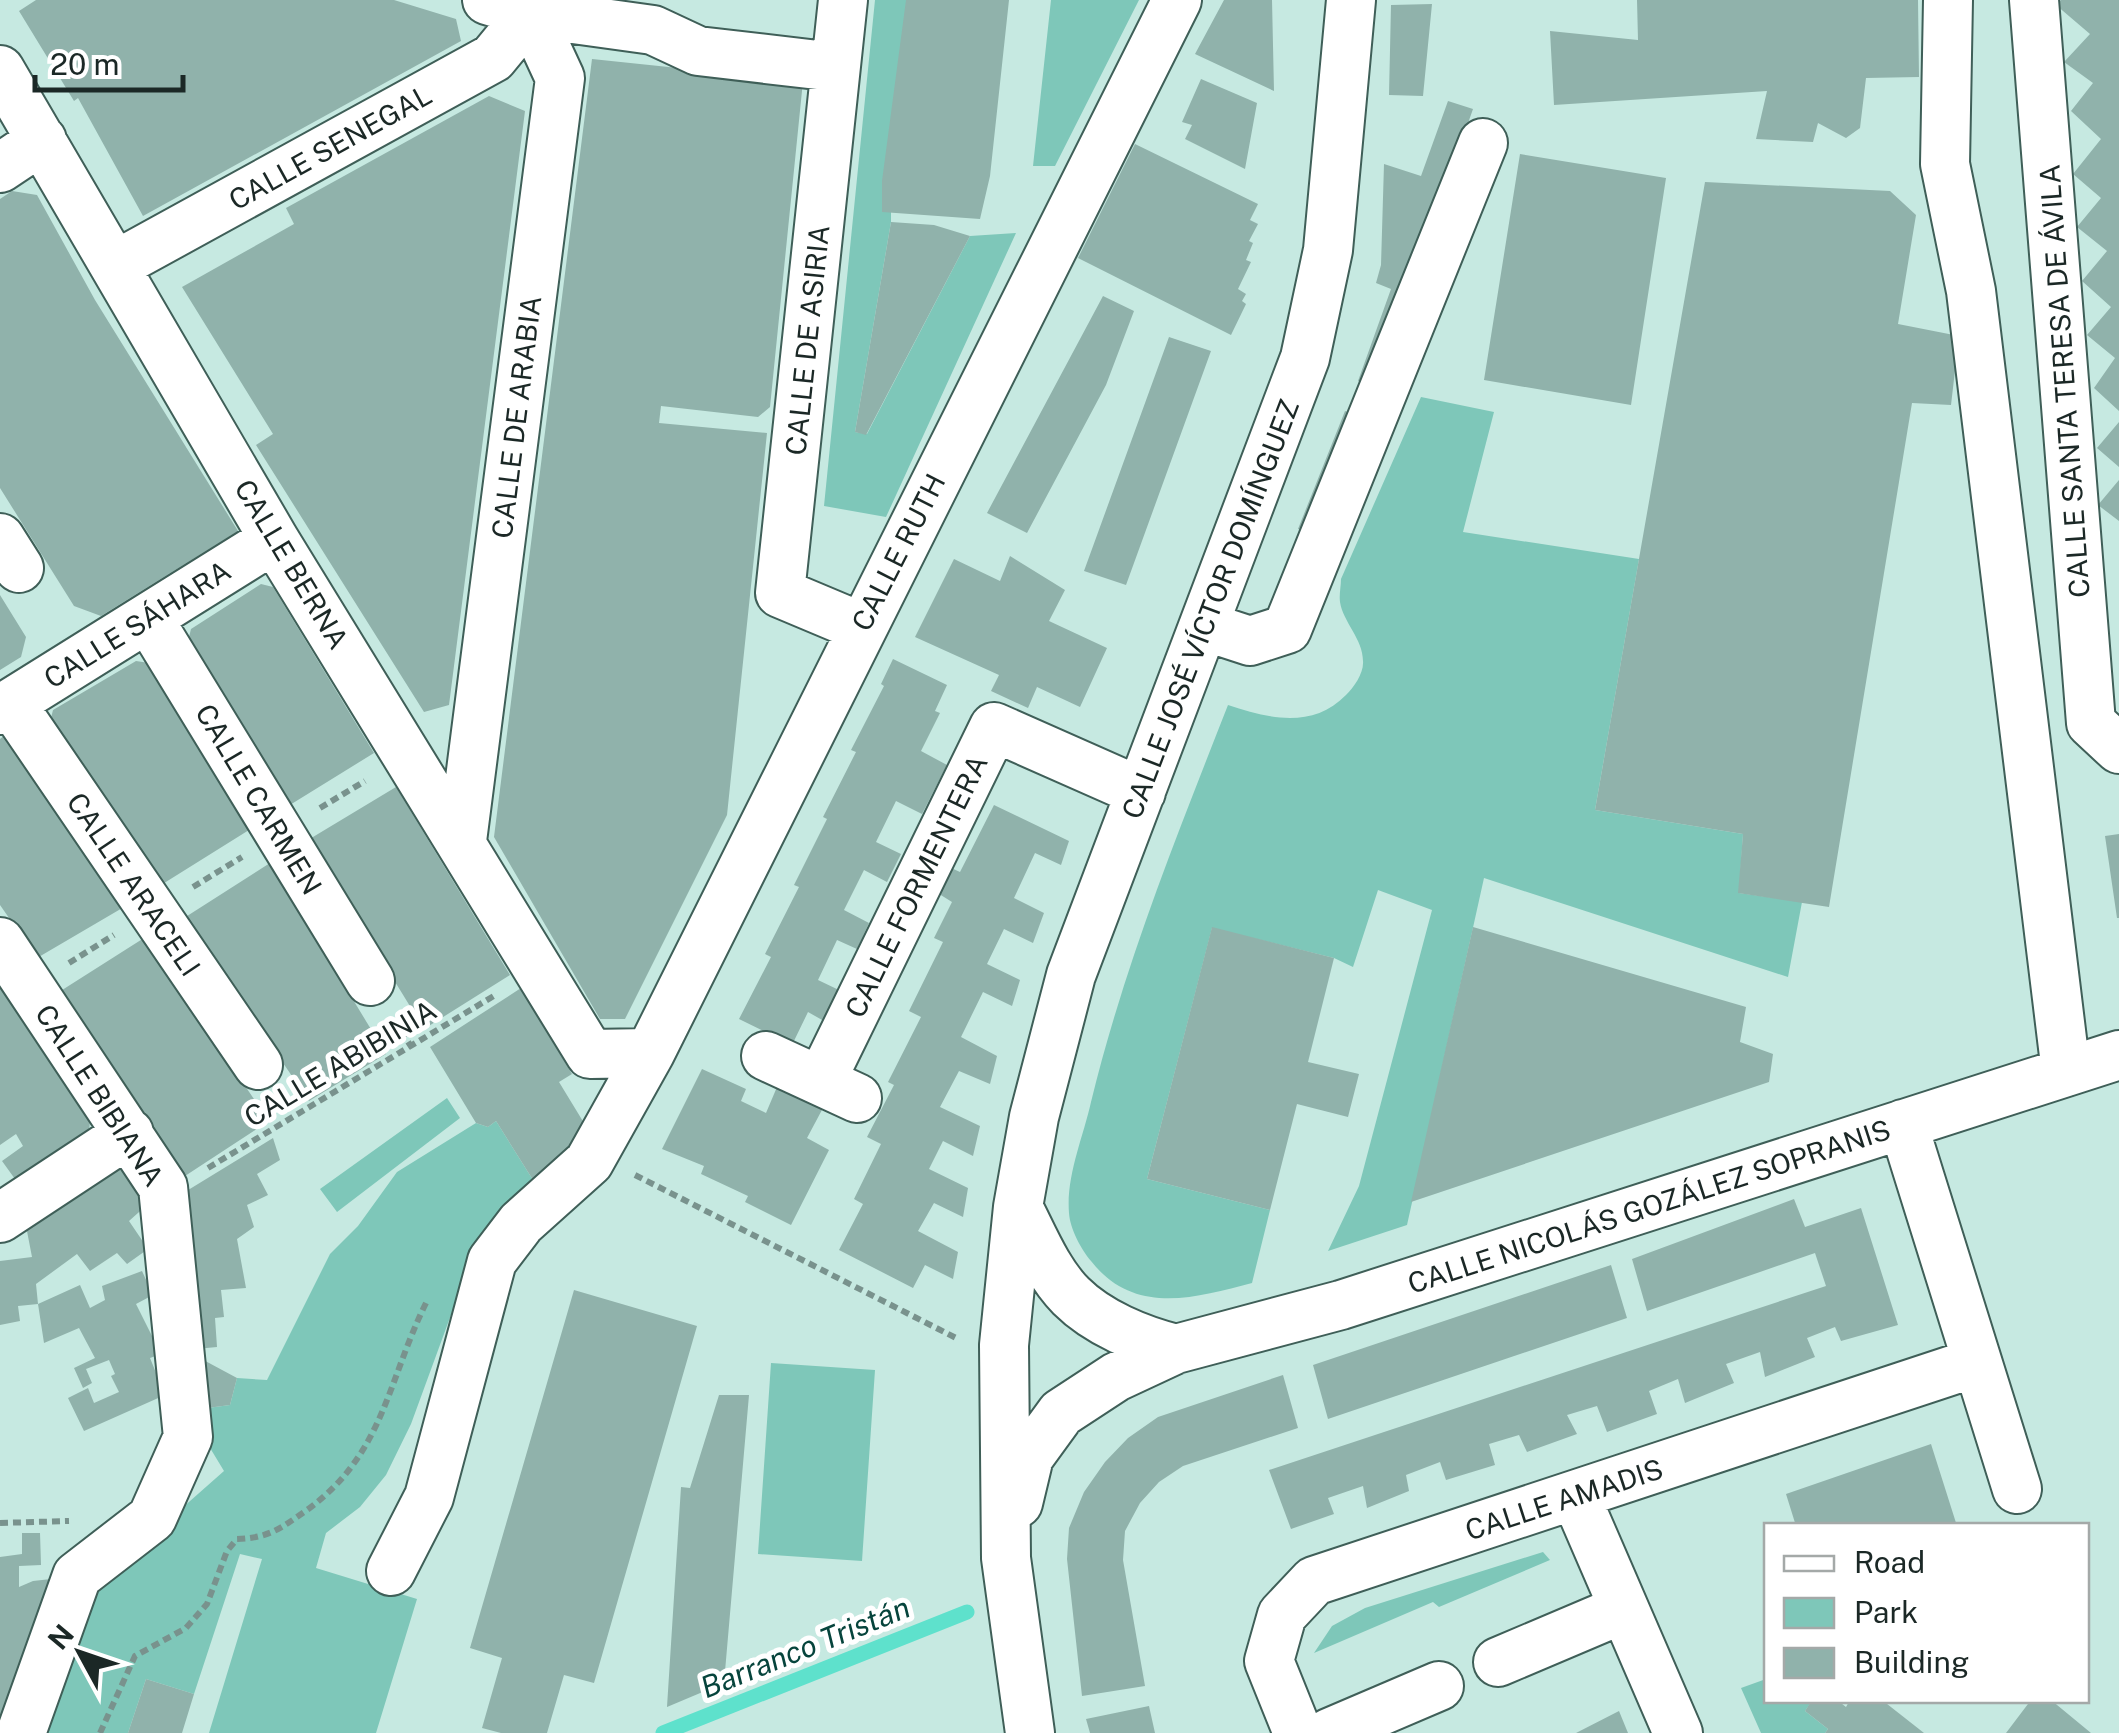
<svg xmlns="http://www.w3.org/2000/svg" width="2119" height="1733" font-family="'Public Sans',sans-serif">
<rect width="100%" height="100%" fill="#c6e9e1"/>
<path fill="#7ec7b9" d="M 875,0 L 911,0 L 891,187 L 891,222 L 855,432 L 867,434 L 970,236 L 1016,233 L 886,517 L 824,506 Z
M 1051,0 L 1139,0 L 1055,166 L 1033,166 Z
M 1421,397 L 1494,412 L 1463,532 L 1639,559 L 1595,810 L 1743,834 L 1739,893 L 1802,902 L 1788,977 L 1484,878 L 1407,1225 L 1328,1251 L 1359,1186 L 1432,910 L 1378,890 L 1353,967 L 1334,958 L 1212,928 L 1147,1179 L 1270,1210 L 1252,1283 C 1195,1298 1134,1316 1091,1261 C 1081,1249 1070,1229 1069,1213 C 1066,1176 1083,1138 1091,1102 C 1125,963 1176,838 1228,705 C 1269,719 1313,729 1346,695 C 1354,687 1364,673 1363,661 C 1363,639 1343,622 1340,602 C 1339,595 1341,586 1341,579 Z
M 447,1098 L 460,1118 L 337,1212 L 320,1189 Z
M 496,1121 L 533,1180 L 474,1252 L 411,1424 L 386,1475 L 360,1507 L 326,1533 L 316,1568 L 417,1599 L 376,1733 L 209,1733 L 262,1559 L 240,1554 L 194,1694 L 146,1679 L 128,1733 L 35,1733 L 87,1592 L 224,1471 L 201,1433 L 200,1409 L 230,1405 L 237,1378 L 267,1380 L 330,1254 L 358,1226 L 397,1172 L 476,1123 L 488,1127 Z
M 771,1363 L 875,1370 L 862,1561 L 758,1554 Z
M 1543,1552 L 1550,1560 L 1439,1607 L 1433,1602 L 1314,1653 L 1332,1626 L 1365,1608 Z
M 1766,1679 L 1766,1700 L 1812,1701 L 1805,1711 L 1828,1729 L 1825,1733 L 1761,1733 L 1741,1688 Z"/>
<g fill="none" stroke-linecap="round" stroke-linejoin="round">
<path stroke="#5ee1cc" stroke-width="15" d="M 663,1733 L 967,1612"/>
</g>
<path fill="#90b2ab" d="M 36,0 L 394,0 L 456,19 L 461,41 L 143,216 L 78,98 L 74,101 L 19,11 Z
M 906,0 L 1009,0 L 990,176 L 980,219 L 882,212 L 882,181 Z
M 1224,0 L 1272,0 L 1274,91 L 1195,54 Z
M 1637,0 L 1918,0 L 1919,77 L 1866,78 L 1860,128 L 1846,138 L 1818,123 L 1813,142 L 1756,139 L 1767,91 L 1554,105 L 1550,31 L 1638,40 Z
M 2061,0 L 2119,0 L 2119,411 L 2094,388 L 2115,358 L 2087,335 L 2111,307 L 2082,281 L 2107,251 L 2077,227 L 2101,198 L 2073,174 L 2101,139 L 2071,111 L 2093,83 L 2064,62 L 2090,34 L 2056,5 Z
M 1432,4 L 1423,96 L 1389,95 L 1391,5 Z
M 592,59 L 803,81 L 770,407 L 758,417 L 661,406 L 659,423 L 767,433 L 727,815 L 625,1019 L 600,1019 L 494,837 Z
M 1201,79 L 1257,103 L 1245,169 L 1185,139 L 1192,125 L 1182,122 Z
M 489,96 L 525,111 L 449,705 L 424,712 L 256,445 L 273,434 L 182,287 L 294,224 L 286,208 Z
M 1448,101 L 1473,109 L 1375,387 L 1358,381 L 1391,289 L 1376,283 L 1381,265 L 1384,164 L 1421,176 Z
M 1135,144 L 1258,204 L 1250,220 L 1258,224 L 1249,241 L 1253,243 L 1246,260 L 1251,262 L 1238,289 L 1246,294 L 1242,301 L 1246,304 L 1231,335 L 1078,258 Z
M 1520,154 L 1666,178 L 1631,405 L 1484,380 Z
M 1705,182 L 1890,191 L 1916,215 L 1898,324 L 1959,336 L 1951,405 L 1912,403 L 1829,907 L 1738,893 L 1743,834 L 1595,810 Z
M 12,191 L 37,195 L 95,300 L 238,531 L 101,616 L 74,606 L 0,488 L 0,199 Z
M 891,222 L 934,225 L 970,236 L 866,435 L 855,432 Z
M 1103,296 L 1134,311 L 1106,385 L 1027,533 L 987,513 Z
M 1169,337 L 1211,351 L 1126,585 L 1084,571 Z
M 1345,411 L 1361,417 L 1315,534 L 1298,529 Z
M 2119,422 L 2119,467 L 2097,448 Z
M 2119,480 L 2119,521 L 2098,505 Z
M 1010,556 L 1065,590 L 1049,621 L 1107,648 L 1080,707 L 1037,687 L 1028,708 L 991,691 L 999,675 L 915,637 L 954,559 L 1000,581 Z
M 261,584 L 273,587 L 374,753 L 285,808 L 187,645 L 191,629 Z
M 0,595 L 26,637 L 21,657 L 0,670 Z
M 893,659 L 947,685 L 935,711 L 940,713 L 921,751 L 947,765 L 922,814 L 896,801 L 876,842 L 901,854 L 887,882 L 864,870 L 844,910 L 869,923 L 857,949 L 837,940 L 818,980 L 841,991 L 831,1025 L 808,1012 L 792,1045 L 739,1019 L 771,957 L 765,954 L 799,887 L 794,885 L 827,819 L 823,817 L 856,752 L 851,750 L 884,686 L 881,684 Z
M 136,661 L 149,663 L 249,830 L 161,885 L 50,722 L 53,710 Z
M 6,734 L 124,907 L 37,958 L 0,905 L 0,739 Z
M 396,787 L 510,975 L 424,1029 L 308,840 Z
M 994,805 L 1069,841 L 1061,865 L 1035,853 L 1014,898 L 1044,913 L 1033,943 L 1004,929 L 987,964 L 1020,980 L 1012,1006 L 983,992 L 961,1037 L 997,1056 L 990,1084 L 959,1071 L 940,1107 L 980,1126 L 973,1156 L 943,1141 L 929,1169 L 968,1188 L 963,1217 L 934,1203 L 918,1231 L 958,1252 L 953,1279 L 925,1265 L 913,1288 L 839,1250 L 863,1204 L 854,1199 L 881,1144 L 867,1137 L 894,1085 L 888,1082 L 921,1017 L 909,1011 L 943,942 L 934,938 L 952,902 L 936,892 L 949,867 L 960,872 Z
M 2119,834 L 2119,918 L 2117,918 L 2105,836 Z
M 270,863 L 386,1054 L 309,1101 L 184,918 Z
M 1212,927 L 1334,958 L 1308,1062 L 1359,1074 L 1348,1117 L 1297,1104 L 1270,1210 L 1147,1179 Z
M 1473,927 L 1746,1007 L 1740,1042 L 1773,1054 L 1769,1082 L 1411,1202 Z
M 144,938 L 269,1121 L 185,1176 L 59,992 Z
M 0,979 L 91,1112 L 88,1140 L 20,1186 L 2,1161 L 23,1146 L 16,1134 L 0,1145 Z
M 521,988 L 572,1074 L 559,1082 L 584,1123 L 562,1167 L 533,1180 L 496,1121 L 488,1127 L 476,1123 L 430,1047 Z
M 702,1069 L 746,1089 L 741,1101 L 766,1113 L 777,1087 L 823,1108 L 807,1138 L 829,1150 L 791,1225 L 745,1202 L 748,1196 L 701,1174 L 704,1166 L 662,1149 Z
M 273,1138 L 280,1160 L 257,1174 L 268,1195 L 247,1205 L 254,1227 L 237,1239 L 246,1288 L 221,1290 L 224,1317 L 215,1318 L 217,1347 L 196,1349 L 180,1195 Z
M 115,1162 L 148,1204 L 129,1221 L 148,1249 L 127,1264 L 117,1253 L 90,1271 L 77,1254 L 36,1284 L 38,1304 L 18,1306 L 20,1321 L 0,1325 L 0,1261 L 32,1257 L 26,1226 Z
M 1794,1199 L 1805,1227 L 1861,1208 L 1898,1325 L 1841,1341 L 1835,1327 L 1807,1338 L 1815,1357 L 1765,1377 L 1760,1352 L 1726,1364 L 1734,1383 L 1685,1403 L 1678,1379 L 1649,1391 L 1657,1414 L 1607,1432 L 1597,1406 L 1567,1415 L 1577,1434 L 1527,1452 L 1519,1435 L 1489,1444 L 1495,1465 L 1446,1480 L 1440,1462 L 1406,1475 L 1409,1491 L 1367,1508 L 1363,1486 L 1328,1498 L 1334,1514 L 1291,1529 L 1269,1470 L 1826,1286 L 1815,1253 L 1647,1311 L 1632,1259 Z
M 1611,1265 L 1627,1318 L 1328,1419 L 1313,1365 Z
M 142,1271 L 153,1295 L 136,1304 L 161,1354 L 150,1358 L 165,1395 L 84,1431 L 68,1398 L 88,1388 L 94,1403 L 119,1392 L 111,1376 L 115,1374 L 109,1360 L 86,1369 L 92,1383 L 83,1388 L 74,1368 L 95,1358 L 79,1328 L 44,1343 L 38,1304 L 80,1285 L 90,1308 L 105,1300 L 102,1286 Z
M 574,1290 L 697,1326 L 594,1683 L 564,1675 L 547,1733 L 501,1733 L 482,1728 L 502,1658 L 470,1648 Z
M 196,1356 L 237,1378 L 230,1405 L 200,1409 Z
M 1283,1375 L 1298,1428 L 1183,1466 L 1159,1482 L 1140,1503 L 1125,1531 L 1123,1560 L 1145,1686 L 1082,1696 L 1067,1559 L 1069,1528 L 1084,1492 L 1105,1462 L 1128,1438 L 1158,1417 Z
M 719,1395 L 749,1395 L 724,1683 L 667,1707 L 681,1487 L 690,1488 Z
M 1931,1444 L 1957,1526 L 1796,1526 L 1786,1494 Z
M 22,1533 L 40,1533 L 41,1565 L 19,1566 L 19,1587 L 33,1581 L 51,1579 L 59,1585 L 0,1733 L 0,1557 L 22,1554 Z
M 146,1679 L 194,1694 L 182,1733 L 128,1733 Z
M 1812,1700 L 1837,1700 L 1846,1707 L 1850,1700 L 1882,1700 L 1924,1733 L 1825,1733 L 1828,1729 L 1805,1711 Z
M 2031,1700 L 2051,1700 L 2091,1733 L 2006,1733 Z
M 1149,1706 L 1155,1733 L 1090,1733 L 1086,1719 Z
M 1619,1711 L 1628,1733 L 1576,1733 Z"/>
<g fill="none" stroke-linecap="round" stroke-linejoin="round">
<defs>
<path id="minor" d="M 487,0 L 530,13 L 653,30 L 698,51 L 835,67
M 843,0 L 780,593 L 861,627
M 1948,0 L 1945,164 L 1971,291 L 2066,1072
M 2034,0 L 2091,723 L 2119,749
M 0,70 L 274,539 L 590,1054 L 650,1053 L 1177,0
M 0,168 L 42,140
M 116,265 L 493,58 L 530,13
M 0,538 L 19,568
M 148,618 L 370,981
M 1204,626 L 1250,641 L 1287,629 L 1483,143
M 11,703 L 258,1065
M 0,710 L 274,539
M 462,841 L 560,78 L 530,13 L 531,0
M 0,942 L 163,1187 L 188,1437 L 152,1518 L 77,1576 L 21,1733
M 766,1056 L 857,1098
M 821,1081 L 994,727 L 1141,792
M 1903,1124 L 2017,1489
M 1018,1207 C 1033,1236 1047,1272 1071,1296 C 1098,1323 1140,1340 1176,1349
M 0,1218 L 129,1133
M 1575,1495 L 1678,1733
M 1018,1503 L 1029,1457 L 1061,1413 L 1116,1377 L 1176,1349 L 1341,1305 L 2119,1055
M 391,1571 L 429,1497 L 492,1261 L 521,1223 L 589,1162 L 650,1053
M 1498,1662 L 1623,1609
M 1030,1733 L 1006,1558 L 1004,1345 L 1018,1207 L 1034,1117 L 1071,975 L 1305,358 L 1328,250 L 1351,0
M 1298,1733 L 1269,1661 L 1282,1615 L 1314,1581 L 1977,1362
M 1329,1733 L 1439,1686"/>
</defs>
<use href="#minor" stroke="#3f5f58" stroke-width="52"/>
<path stroke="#79928d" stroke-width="6" stroke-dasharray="8 5" stroke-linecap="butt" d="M 320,808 L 365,781
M 193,887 L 242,857
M 69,963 L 114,935
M 394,1020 L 412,1048
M 208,1168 L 497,994
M 635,1175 L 958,1339
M 0,1523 L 69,1521
M 100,1733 L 135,1656 L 186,1628 L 207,1604 L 227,1551 L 237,1539 C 269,1538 281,1528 307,1510 C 384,1454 387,1382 426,1303"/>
<use href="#minor" stroke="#fff" stroke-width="48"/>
</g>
<g text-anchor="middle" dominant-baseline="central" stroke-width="10" stroke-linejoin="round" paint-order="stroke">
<g font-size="28" fill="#1b2826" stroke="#fff">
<text transform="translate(330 147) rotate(-29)">CALLE SENEGAL</text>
<text transform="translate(807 340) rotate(-84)">CALLE DE ASIRIA</text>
<text transform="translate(2064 381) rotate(-94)">CALLE SANTA TERESA DE ÁVILA</text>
<text transform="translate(516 417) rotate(-83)">CALLE DE ARABIA</text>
<text transform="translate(898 552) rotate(-63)">CALLE RUTH</text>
<text transform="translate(292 564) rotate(59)">CALLE BERNA</text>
<text transform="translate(1210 609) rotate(-69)">CALLE JOSÉ VÍCTOR DOMÍNGUEZ</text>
<text transform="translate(137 624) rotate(-32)">CALLE SÁHARA</text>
<text transform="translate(259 799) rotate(59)">CALLE CARMEN</text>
<text transform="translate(134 884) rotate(56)">CALLE ARACELI</text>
<text transform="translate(916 886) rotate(-64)">CALLE FORMENTERA</text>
<text transform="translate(340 1063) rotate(-31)">CALLE ABIBINIA</text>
<text transform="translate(100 1095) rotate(57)">CALLE BIBIANA</text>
<text transform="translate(1649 1206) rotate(-18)">CALLE NICOLÁS GOZÁLEZ SOPRANIS</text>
<text transform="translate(1564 1499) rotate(-18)">CALLE AMADIS</text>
</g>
<g font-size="30" font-style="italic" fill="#06443c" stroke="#fff">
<text transform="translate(805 1647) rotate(-22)">Barranco Tristán</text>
</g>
</g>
<rect x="1764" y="1523" width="325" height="180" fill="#ffffff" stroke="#a4a9a8" stroke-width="2.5"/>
<rect x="1784" y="1556" width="50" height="15" fill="#ffffff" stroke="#a4a9a8" stroke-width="2.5"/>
<text x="1854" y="1573" font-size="30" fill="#1b2826">Road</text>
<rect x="1784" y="1598" width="50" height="30" fill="#7ec7b9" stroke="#a4a9a8" stroke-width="2.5"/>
<text x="1854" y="1623" font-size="30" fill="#1b2826">Park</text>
<rect x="1784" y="1648" width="50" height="30" fill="#90b2ab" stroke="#a4a9a8" stroke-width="2.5"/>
<text x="1854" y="1673" font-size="30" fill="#1b2826">Building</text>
<g transform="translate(80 1653) rotate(310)" stroke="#ffffff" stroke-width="8" paint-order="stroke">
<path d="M0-8L18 38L0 25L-18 38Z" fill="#1b2826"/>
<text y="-15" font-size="28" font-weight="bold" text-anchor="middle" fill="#1b2826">N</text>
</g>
<path d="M35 75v15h148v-15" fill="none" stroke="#1b2826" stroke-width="5"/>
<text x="50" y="75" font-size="30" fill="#1b2826" stroke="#ffffff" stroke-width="8" paint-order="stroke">20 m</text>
</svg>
